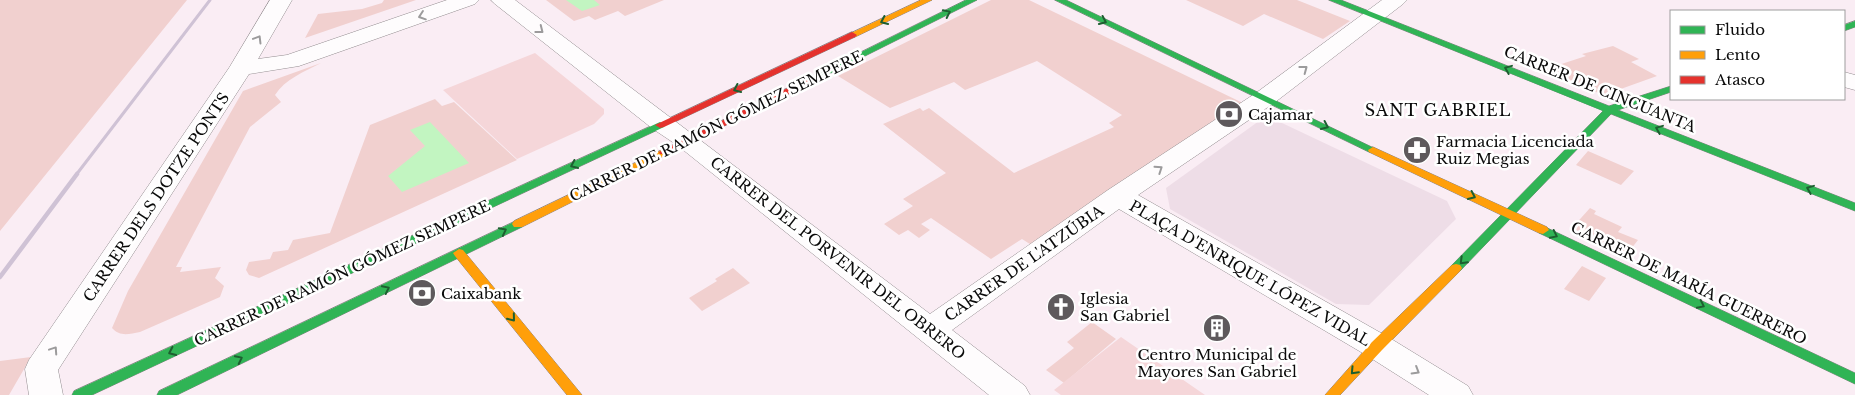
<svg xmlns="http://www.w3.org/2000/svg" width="1855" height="395" font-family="'Libre Baskerville',serif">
<rect width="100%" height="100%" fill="#faedf4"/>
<path fill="#f1d0cf" d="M 0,0 L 187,0 L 0,231 Z
M 384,0 L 416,0 L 305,38 L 318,14 L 362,9 L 382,3 Z
M 546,0 L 664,0 L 625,16 L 618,11 L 595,20 L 589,16 L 574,21 Z
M 991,0 L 1029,0 L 1245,104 L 1033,246 L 1022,239 L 991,259 L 931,218 L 921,224 L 930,230 L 919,238 L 908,230 L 899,235 L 884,224 L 913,206 L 903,199 L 946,173 L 883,124 L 920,108 L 923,111 L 929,108 L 1014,173 L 1114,127 L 1109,123 L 1122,115 L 1037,61 L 965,90 L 954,82 L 890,108 L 838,76 Z
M 1186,0 L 1297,0 L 1350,21 L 1323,39 L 1264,14 L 1243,26 Z
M 1613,46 L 1639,59 L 1631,62 L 1657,76 L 1604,95 L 1540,71 L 1586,56 L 1582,54 Z
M 321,63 C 304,72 285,79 275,95 L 281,102 L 250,127 L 176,267 L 182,267 L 180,272 L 221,267 L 215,278 L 224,286 L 220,297 L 140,332 C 129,334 120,337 112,328 L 128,291 L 243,91 Z
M 435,99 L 442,106 L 454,102 L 517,160 L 259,278 L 249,275 L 246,270 L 249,262 L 270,259 L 273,252 L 288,250 L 293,240 L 330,233 L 370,125 Z
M 1588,151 L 1634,171 L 1621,185 L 1576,165 Z
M 1590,208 L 1596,211 L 1594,214 L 1622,227 L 1618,232 L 1638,240 L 1627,254 L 1572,228 Z
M 1582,266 L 1606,278 L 1589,301 L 1564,289 Z
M 733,268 L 750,283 L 702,311 L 689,298 L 717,281 L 715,279 Z
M 1092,322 L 1116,339 L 1064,383 L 1046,370 L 1074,348 L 1067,342 Z
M 31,357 L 9,395 L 0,395 L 0,361 Z"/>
<path fill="#f5d6d9" d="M 535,53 L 604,109 L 604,114 L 594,124 L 517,159 L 443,90 Z
M 1121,337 L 1205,395 L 1061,395 L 1054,390 Z"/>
<path fill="#eedde7" d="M 1259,121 L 1282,123 L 1447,201 L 1456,219 L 1369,305 L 1336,304 L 1170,209 L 1166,188 Z"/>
<path fill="#c2f5c1" d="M 566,0 L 594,0 L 600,5 L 582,11 Z
M 430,122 L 469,163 L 402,192 L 388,176 L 425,146 L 410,130 Z"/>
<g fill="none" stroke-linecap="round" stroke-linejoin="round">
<defs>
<path id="street" d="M 270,0 L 292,0 L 258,59 L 287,55 L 447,0 L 479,0 L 475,4 L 299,66 L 249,74 L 58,370 L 63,395 L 29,395 L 25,369 L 29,360 L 229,68 Z
M 491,0 L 515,0 L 930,314 L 1108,190 L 1256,93 L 1382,0 L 1407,0 L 1403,4 L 1274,103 L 1138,195 L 1388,337 L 1468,386 L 1473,395 L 1429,395 L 1366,355 L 1119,209 L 952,330 L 1025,386 L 1030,395 L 989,395 L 677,145 L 653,129 L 495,4 Z
M 1844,72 L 1855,75 L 1855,90 L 1844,87 Z"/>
<path id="fast" d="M 966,0 L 977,0 L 817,80 L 814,81 L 809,78 Z
M 1055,0 L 1066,0 L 1378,150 L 1373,153 L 1369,152 Z
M 1329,0 L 1341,0 L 1609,106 L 1671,86 L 1671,92 L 1618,110 L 1855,203 L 1855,211 L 1611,114 L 1460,271 L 1452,271 L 1450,268 L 1452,265 L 1603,111 Z
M 1855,21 L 1855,27 L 1844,31 L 1844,25 Z
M 660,122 L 665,125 L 664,127 L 92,395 L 72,395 L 74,391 Z
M 518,220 L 524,224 L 522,227 L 177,395 L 157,395 L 159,391 Z
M 1543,226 L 1855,373 L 1855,384 L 1539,233 L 1537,230 Z"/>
<path id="slow" d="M 921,0 L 932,0 L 855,37 L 849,37 L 847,35 Z
M 1373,147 L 1547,227 L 1549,230 L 1543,234 L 1539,233 L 1369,152 L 1368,150 Z
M 664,149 L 669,152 L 668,154 L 522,227 L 514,227 L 512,224 L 514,221 Z
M 459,249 L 463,250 L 582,395 L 567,395 L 455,256 L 453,253 Z
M 1456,264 L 1460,265 L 1462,268 L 1460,271 L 1382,350 L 1340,395 L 1325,395 L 1372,342 L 1452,265 Z"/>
<path id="jam" d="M 852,32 L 857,35 L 855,37 L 664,127 L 660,128 L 655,125 Z
M 814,75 L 819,78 L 817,80 L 668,154 L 660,154 L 659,152 Z"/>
</defs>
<use href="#street" stroke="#928c8f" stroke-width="1"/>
<use href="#fast" stroke="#898386" stroke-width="1"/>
<use href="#slow" stroke="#898386" stroke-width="1"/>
<use href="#jam" stroke="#898386" stroke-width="1"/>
<use href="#street" fill="#fefcfd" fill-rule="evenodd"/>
<use href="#fast" fill="#30b455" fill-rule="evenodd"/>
<use href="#slow" fill="#ff9f0a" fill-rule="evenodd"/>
<use href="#jam" fill="#e5322d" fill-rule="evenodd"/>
<path stroke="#cfc2d5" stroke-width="3" d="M 76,175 L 210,0"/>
<path stroke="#cfc2d5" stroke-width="4.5" d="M 0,277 L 77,174"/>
</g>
<defs><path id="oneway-chevron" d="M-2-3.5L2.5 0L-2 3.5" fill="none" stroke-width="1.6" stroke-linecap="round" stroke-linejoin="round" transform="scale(1.25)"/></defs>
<g stroke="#1d5f30">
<use href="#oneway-chevron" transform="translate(947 13) rotate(-26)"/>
<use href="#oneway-chevron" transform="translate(884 21) rotate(155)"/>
<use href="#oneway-chevron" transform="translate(1103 21) rotate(25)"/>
<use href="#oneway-chevron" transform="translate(1508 69) rotate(-158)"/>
<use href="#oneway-chevron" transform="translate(737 89) rotate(155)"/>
<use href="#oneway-chevron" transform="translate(1325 126) rotate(25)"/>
<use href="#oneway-chevron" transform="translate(1659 129) rotate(-158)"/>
<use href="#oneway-chevron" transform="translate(574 165) rotate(155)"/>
<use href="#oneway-chevron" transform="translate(1810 189) rotate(-158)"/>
<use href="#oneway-chevron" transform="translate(1472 196) rotate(25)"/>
<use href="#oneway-chevron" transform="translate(503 231) rotate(-27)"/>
<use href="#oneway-chevron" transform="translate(1554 235) rotate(26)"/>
<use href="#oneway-chevron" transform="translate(1463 261) rotate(135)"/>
<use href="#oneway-chevron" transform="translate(386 289) rotate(-26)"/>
<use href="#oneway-chevron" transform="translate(1701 305) rotate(26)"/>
<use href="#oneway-chevron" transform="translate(512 318) rotate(51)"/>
<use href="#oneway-chevron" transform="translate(172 352) rotate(155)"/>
<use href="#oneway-chevron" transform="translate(239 359) rotate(-26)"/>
<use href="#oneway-chevron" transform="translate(1354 371) rotate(133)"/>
</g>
<g stroke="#9c9b9c">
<use href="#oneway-chevron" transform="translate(422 16) rotate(161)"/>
<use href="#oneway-chevron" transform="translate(540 30) rotate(38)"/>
<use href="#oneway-chevron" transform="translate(258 39) rotate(-59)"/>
<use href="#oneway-chevron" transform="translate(1304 69) rotate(-37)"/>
<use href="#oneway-chevron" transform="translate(1159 169) rotate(-34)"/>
<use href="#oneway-chevron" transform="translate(54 350) rotate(-56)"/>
<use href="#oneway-chevron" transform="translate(1416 371) rotate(31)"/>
</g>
<defs>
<symbol id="bank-disc" viewBox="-11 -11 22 22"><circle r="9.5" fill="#5e595c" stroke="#fff"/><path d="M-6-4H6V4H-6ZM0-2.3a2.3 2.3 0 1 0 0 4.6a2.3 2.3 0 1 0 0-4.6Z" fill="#fff"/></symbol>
<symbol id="pharmacy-disc" viewBox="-11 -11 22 22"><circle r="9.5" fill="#5e595c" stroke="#fff"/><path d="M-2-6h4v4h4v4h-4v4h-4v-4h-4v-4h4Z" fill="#fff"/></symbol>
<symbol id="church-disc" viewBox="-11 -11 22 22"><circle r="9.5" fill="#5e595c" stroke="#fff"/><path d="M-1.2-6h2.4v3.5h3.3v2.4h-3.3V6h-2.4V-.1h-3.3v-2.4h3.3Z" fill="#fff"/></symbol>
<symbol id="building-disc" viewBox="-11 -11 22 22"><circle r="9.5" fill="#5e595c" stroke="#fff"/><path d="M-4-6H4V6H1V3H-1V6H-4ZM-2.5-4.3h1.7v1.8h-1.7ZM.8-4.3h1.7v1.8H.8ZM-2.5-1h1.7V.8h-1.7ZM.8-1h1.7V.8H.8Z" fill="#fff"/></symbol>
</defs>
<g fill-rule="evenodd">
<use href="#bank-disc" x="1213" y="98" width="32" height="32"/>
<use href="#pharmacy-disc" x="1401" y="134" width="32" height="32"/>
<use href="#bank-disc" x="406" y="277" width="32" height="32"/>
<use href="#church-disc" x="1045" y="291" width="32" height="32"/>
<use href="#building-disc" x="1201" y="312" width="32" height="32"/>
</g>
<g text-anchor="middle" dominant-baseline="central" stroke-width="5" stroke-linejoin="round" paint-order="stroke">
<g font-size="15" fill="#0a0a0a" stroke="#fff">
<text transform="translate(1600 89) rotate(22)">CARRER DE CINCUANTA</text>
<text transform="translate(716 126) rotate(-26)">CARRER DE RAMÓN GÓMEZ SEMPERE</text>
<text transform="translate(156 197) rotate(-56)">CARRER DELS DOTZE PONTS</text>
<text transform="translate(838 258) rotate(38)">CARRER DEL PORVENIR DEL OBRERO</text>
<text transform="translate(1024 263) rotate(-35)">CARRER DE L'ATZÚBIA</text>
<text transform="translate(342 273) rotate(-25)">CARRER DE RAMÓN GÓMEZ SEMPERE</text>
<text transform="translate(1250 273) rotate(30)">PLAÇA D'ENRIQUE LÓPEZ VIDAL</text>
<text transform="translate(1689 283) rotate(26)">CARRER DE MARÍA GUERRERO</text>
</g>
<g font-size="15" fill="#0a0a0a" stroke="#fff" text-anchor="start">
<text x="1248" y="114">Cajamar</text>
<text x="1436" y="141">Farmacia Licenciada<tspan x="1436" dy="17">Ruiz Megias</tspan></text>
<text x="441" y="293">Caixabank</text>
<text x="1080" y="298">Iglesia<tspan x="1080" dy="17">San Gabriel</tspan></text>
<text x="1217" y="354" text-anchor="middle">Centro Municipal de<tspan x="1217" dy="17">Mayores San Gabriel</tspan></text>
</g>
<g font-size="16" letter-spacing="1" fill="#0a0a0a" stroke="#fff">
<text x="1438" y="110">SANT GABRIEL</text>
</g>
</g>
<rect x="1670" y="10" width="175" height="90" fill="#ffffff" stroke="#9d9d9d"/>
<rect x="1680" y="26" width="25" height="8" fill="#30b455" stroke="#9d9d9d"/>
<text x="1715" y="35" font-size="15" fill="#0a0a0a">Fluido</text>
<rect x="1680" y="51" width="25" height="8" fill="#ff9f0a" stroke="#9d9d9d"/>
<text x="1715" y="60" font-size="15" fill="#0a0a0a">Lento</text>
<rect x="1680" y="76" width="25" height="8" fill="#e5322d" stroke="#9d9d9d"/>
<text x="1715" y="85" font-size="15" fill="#0a0a0a">Atasco</text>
</svg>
